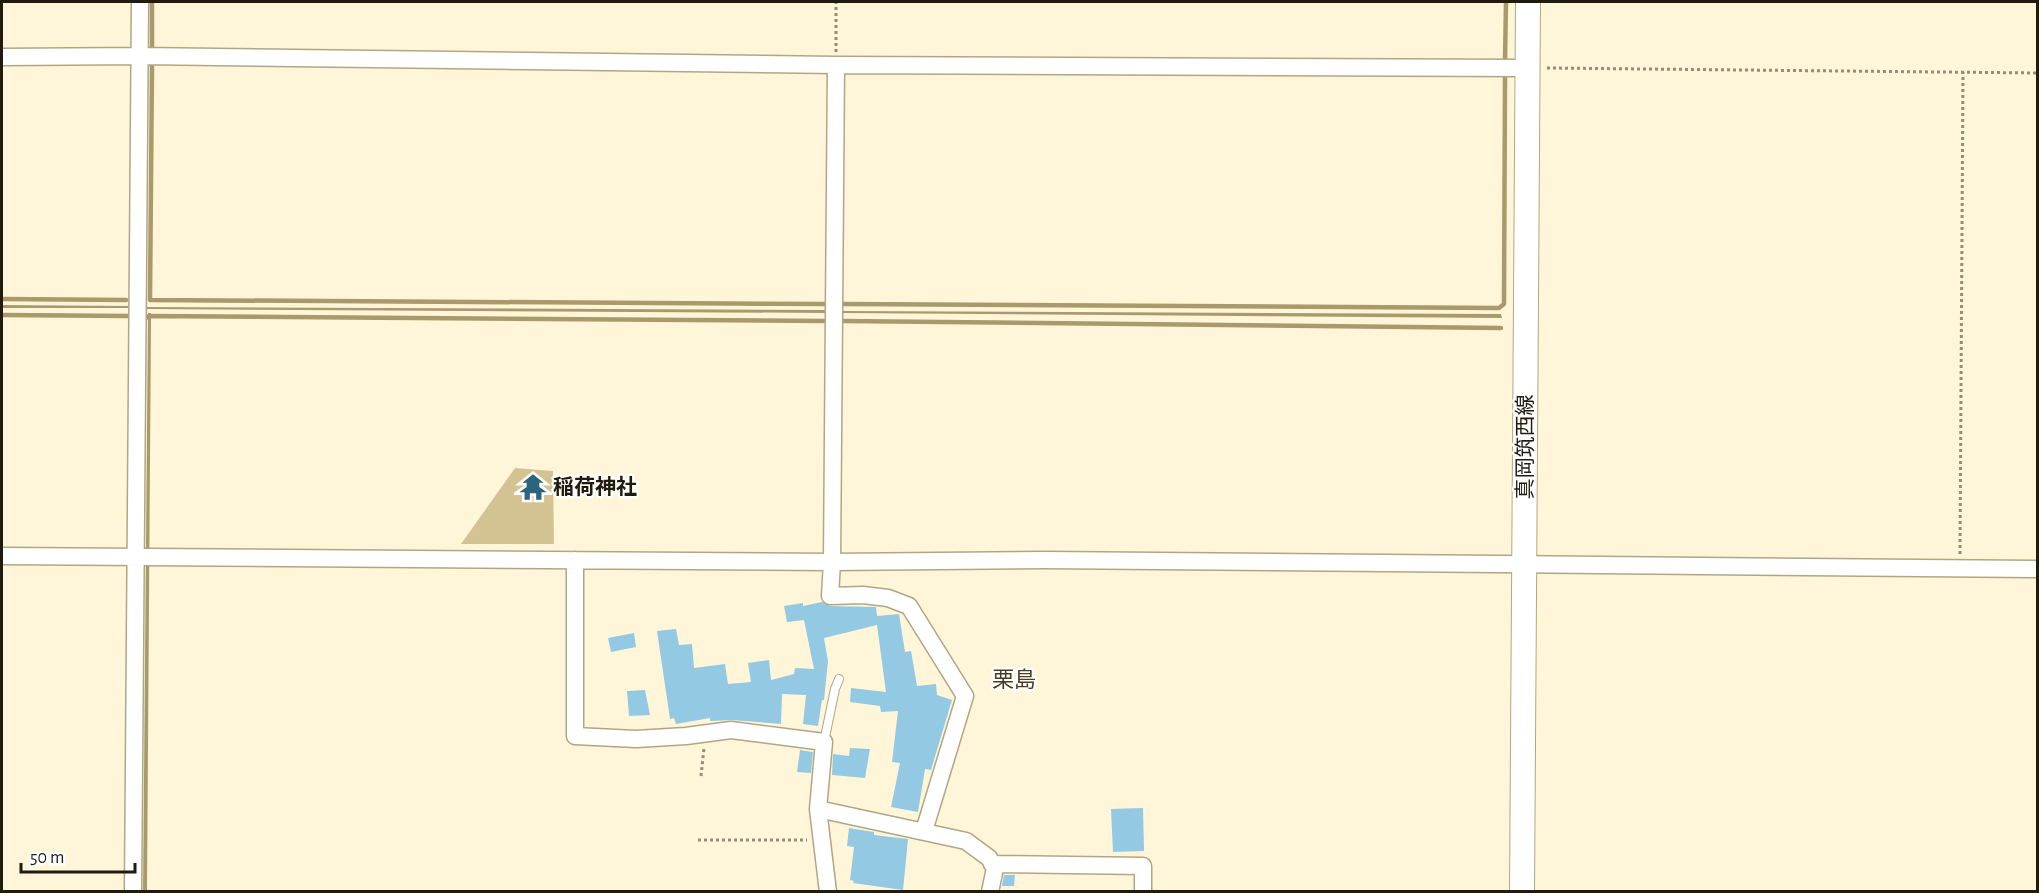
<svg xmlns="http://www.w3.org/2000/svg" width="2039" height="893" font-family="'Alegreya Sans','Noto Sans JP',sans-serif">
<rect width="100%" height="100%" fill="#fff5d9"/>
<path fill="#d4c392" d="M 515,468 L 553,471 L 554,544 L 461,544 Z"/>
<path fill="#aa9a6b" d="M 2,305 L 130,306 L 130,308 L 2,308 Z
M 145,307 L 827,310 L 827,313 L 145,309 Z
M 841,311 L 1501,314 L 1502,318 L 841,313 Z
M 148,313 L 151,313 L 151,316 L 147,891 L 143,892 Z"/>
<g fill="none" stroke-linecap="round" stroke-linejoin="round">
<path stroke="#aa9a6b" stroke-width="4.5" d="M 152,51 L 152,2
M 1505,61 L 1506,2
M 152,66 L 150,300 L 825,304
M 2,299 L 126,300
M 841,304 L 1499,308 L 1504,304 L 1505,78
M 2,315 L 129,316
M 149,318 L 149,316 L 824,321
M 842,321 L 1501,328"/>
</g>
<path fill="#93c9e3" d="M 822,602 L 830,606 L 876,607 L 877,616 L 899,614 L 905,652 L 911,651 L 917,686 L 936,684 L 937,695 L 952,700 L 931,770 L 925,769 L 918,812 L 891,807 L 900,763 L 892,762 L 898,711 L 881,712 L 880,706 L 850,702 L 851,688 L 886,692 L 877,625 L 824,638 L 828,661 L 824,700 L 822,700 L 818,726 L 803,724 L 806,695 L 782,694 L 781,724 L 732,720 L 710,721 L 710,718 L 676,724 L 674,718 L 670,719 L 657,631 L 676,629 L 679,645 L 692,644 L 694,668 L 725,664 L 728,684 L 751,682 L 748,663 L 769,660 L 771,680 L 794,674 L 795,668 L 814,669 L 804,620 L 787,622 L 784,606 L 803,603 L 803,606 Z
M 634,633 L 636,647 L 611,652 L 608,638 Z
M 645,690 L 650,715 L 629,716 L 627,691 Z
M 850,748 L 870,749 L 865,778 L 832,775 L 833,754 L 849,756 Z
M 800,750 L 813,752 L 811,773 L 797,772 Z
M 1143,808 L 1144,851 L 1113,852 L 1111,809 Z
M 849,828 L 874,832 L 874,835 L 908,839 L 903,890 L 853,883 L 854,881 L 850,880 L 854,847 L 847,846 Z
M 1004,875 L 1015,875 L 1014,886 L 1002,886 Z"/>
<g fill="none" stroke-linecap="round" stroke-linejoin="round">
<defs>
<path id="service" d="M 824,742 L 835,689 L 839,679"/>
<path id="minor" d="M 2,57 L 140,56 L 836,65 L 1528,68
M 836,65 L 832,562 L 830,596 L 863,595 L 888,598 L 909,606 L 965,696 L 924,831
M 2,556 L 832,562 L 1044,560 L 2038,569
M 575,560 L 575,736 L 636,739 L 686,736 L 731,730 L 824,742 L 818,809 L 828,892
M 818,809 L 966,841 L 989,858 L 995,868 L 990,892
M 992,864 L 1143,866 L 1143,892
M 133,892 L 140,2"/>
<path id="secondary" d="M 1522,892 L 1528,2"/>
</defs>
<use href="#service" stroke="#b1a684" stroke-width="10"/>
<use href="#minor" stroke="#b1a684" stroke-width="19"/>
<use href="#secondary" stroke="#b1a684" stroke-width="26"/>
<path stroke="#948d78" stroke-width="3" stroke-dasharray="3 3" stroke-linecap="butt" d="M 836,52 L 836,2
M 1547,68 L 2038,73
M 1960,554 L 1963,72
M 701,776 L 704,748
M 698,840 L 807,840"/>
<use href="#service" stroke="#fff" stroke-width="8"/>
<use href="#minor" stroke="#fff" stroke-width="16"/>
<use href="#secondary" stroke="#fff" stroke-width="24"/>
</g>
<defs>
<symbol id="temple-bare" viewBox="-9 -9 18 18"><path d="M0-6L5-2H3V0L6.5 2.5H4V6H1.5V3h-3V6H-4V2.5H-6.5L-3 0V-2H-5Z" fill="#2a647d" stroke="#fff" stroke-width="2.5" paint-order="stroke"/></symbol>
</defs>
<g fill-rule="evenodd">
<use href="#temple-bare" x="514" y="468" width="38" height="38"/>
</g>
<g text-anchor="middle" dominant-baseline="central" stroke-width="4.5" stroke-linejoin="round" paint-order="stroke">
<g font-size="21" fill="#201b0e" stroke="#fff">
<text transform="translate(1525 447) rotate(-90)">真岡筑西線</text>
</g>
<g font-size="21" font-weight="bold" fill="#201b0e" stroke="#fff" text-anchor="start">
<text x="553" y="487">稲荷神社</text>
</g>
<g font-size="22" fill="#493f20" stroke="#fff">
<text x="1014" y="680">栗島</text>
</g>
</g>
<rect width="2039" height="893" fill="none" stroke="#201b0e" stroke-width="6"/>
<path d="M21 863v9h114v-9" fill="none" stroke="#201b0e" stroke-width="3"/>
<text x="30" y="863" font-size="18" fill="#201b0e" stroke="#ffffff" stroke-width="4.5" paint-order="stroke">50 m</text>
</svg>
